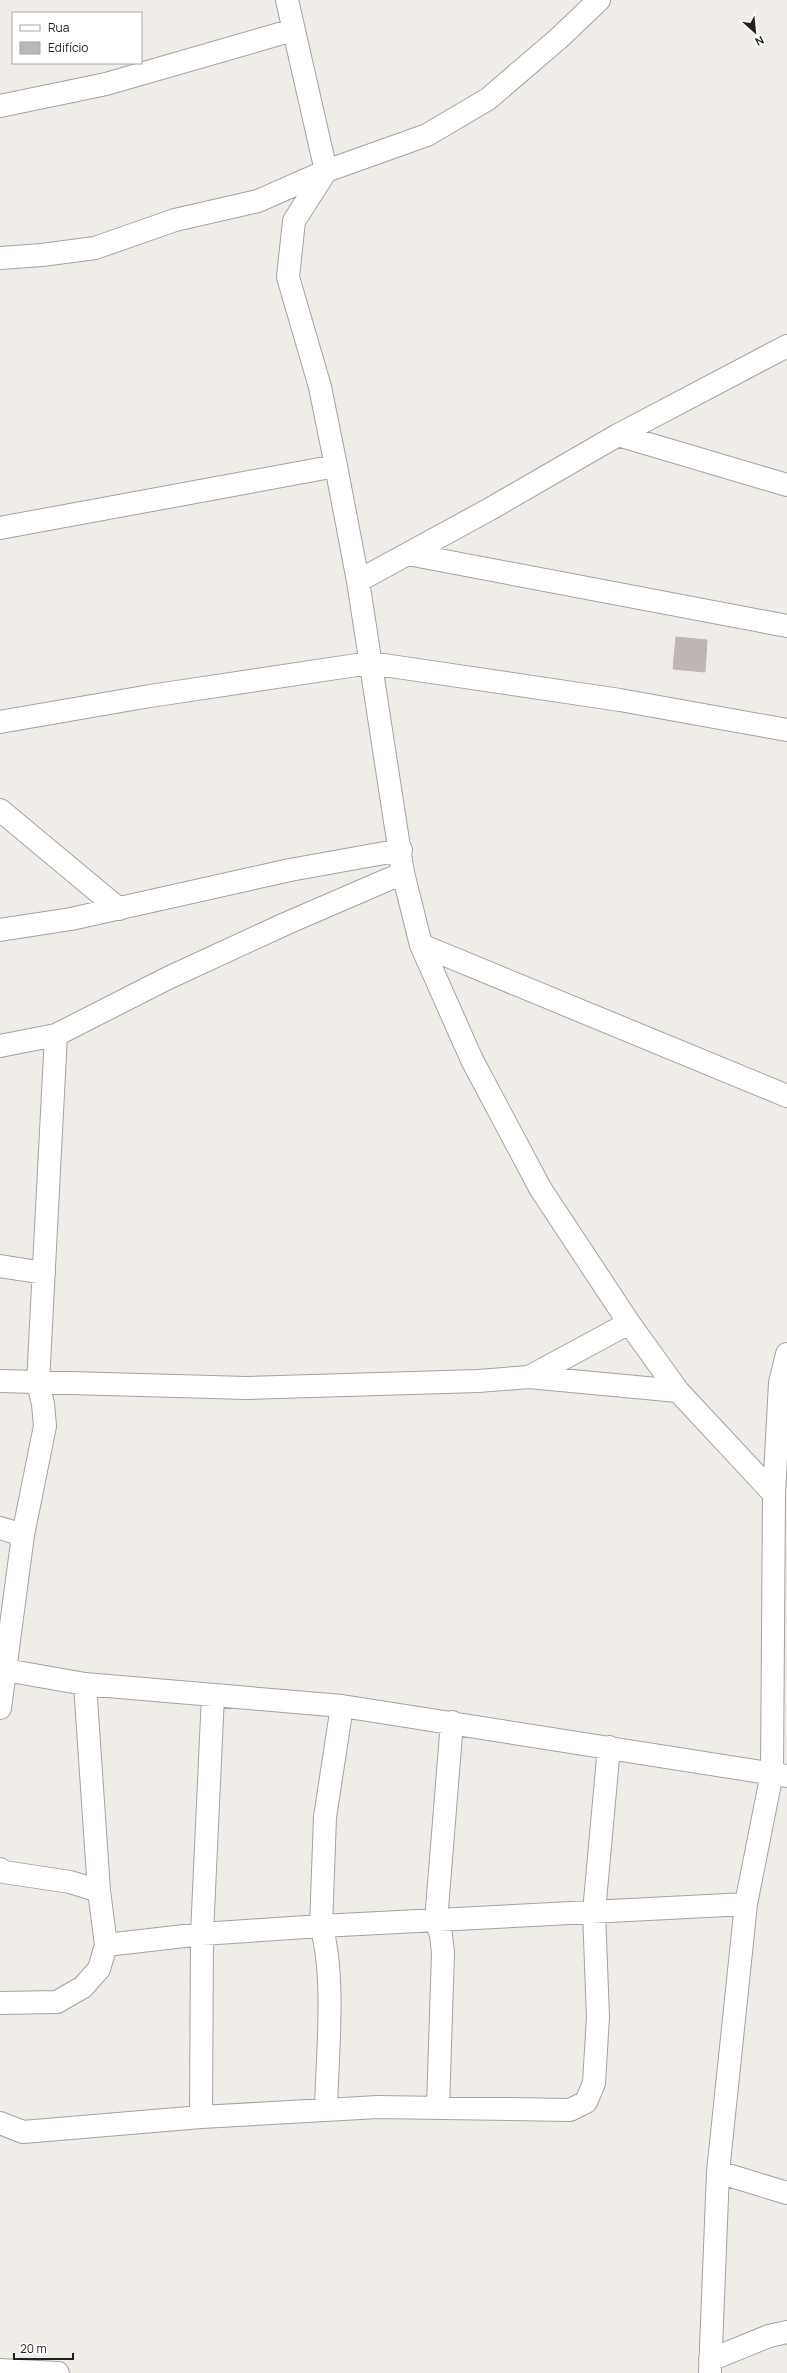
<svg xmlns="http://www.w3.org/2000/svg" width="787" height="2373" font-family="Manrope,sans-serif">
<rect width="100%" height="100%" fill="#f0ede9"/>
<path fill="#beb6b2" stroke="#c1b4ad" d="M 676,637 L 707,640 L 705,672 L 673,669 Z"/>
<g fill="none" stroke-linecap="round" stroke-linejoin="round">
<defs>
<path id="street" d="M 287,0 L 326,171 L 294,221 L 288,277 L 320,387 L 336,466 L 358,581 L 403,873 L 421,945 L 472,1060 L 540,1188 L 629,1323 L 678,1391 L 774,1494 L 772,1773 L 746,1904 L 718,2172 L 710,2373
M 0,106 L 106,84 L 293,30
M 0,258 L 42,255 L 95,248 L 175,220 L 258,201 L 326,171 L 427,135 L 488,99 L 558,39 L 599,0
M 618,435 L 787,485
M 0,528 L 336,466
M 408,554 L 787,626
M 358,581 L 490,509 L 618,435 L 787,346
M 0,722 L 150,696 L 370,663 L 620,700 L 787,730
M 0,810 L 119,909
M 0,930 L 71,919 L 290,870 L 401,850
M 421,945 L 787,1096
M 0,1046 L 56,1035 L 168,978 L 285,924 L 403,873
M 0,1266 L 44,1273
M 529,1377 L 629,1323
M 0,1381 L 246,1388 L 478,1381 L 529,1377 L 678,1391
M 774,1494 L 780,1383 L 787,1354
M 0,1528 L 23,1535
M 0,1669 L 85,1684 L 342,1706 L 787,1776
M 85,1684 L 99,1891 L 106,1945 L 202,1934 L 321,1926 L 746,1904
M 0,1708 L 23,1535 L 45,1426 L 43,1404 L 38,1383 L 56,1035
M 0,1869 L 4,1872 L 70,1882 L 99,1891
M 0,2003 L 57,2002 L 83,1987 L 99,1969 L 106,1945
M 438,2108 L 443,1953 L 441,1935 L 436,1921 L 452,1722
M 326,2110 C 327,2057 336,1976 321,1926 L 325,1817 L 342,1706
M 201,2117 L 202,1934 L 213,1695
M 0,2123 L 23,2132 L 201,2117 L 378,2107 L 570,2110 L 586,2102 L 594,2083 L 598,2017 L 594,1912 L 609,1747
M 718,2172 L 787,2193
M 710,2360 L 769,2336 L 787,2332
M 0,2370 L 58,2373"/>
</defs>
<use href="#street" stroke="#a2a2a2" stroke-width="24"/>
<use href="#street" stroke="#fff" stroke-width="22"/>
</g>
<rect x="12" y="12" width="130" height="52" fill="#ffffff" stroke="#a6a6a6"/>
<rect x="20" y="25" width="20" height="6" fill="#ffffff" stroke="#a6a6a6"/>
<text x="48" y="32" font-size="12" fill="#212121">Rua</text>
<rect x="20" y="42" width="20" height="12" fill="#beb6b2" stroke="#a6a6a6"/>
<text x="48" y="52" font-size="12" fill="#212121">Edifício</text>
<g transform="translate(755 32) rotate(153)" stroke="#ffffff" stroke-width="3" paint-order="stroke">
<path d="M0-3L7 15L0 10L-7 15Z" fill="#212121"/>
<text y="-6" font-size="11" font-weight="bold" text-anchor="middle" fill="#212121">N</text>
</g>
<path d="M14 2353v6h59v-6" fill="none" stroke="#212121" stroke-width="2"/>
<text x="20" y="2353" font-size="12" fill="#212121" stroke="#ffffff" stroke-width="3" paint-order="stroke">20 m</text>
</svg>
